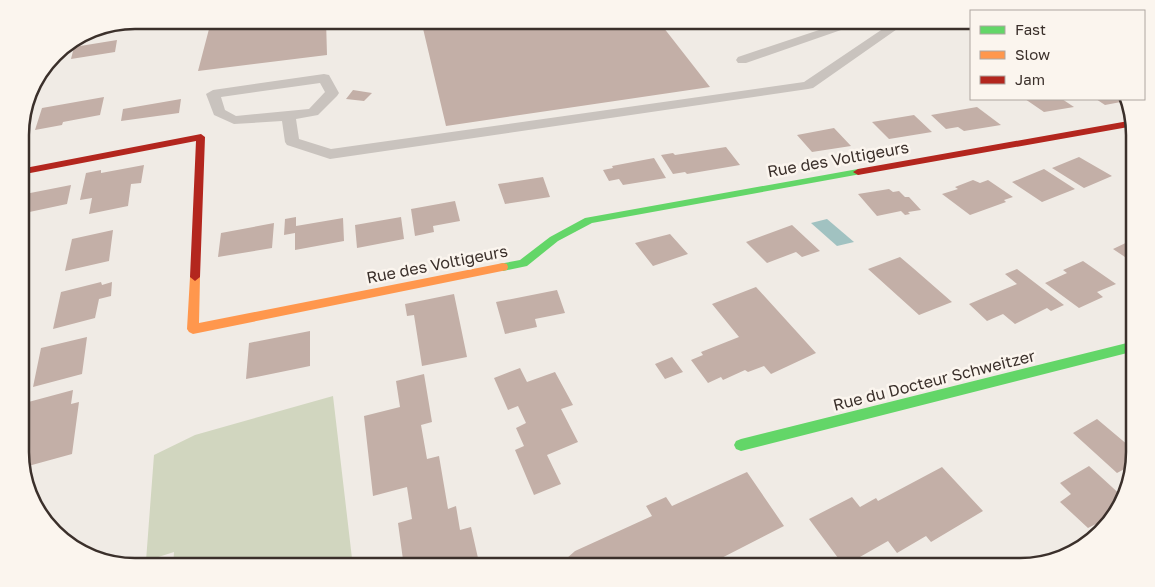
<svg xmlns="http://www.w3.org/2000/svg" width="1155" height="587" font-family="'Golos Text',sans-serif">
<rect width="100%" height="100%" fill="#f0ebe5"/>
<path fill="#d1d6bf" d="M 333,396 L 353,567 L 173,567 L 174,552 L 146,561 L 154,455 L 195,435 Z"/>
<path fill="#a1c2c1" d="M 827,219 L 854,242 L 837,246 L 811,223 Z"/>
<path fill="#c3afa7" d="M 287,20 L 326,20 L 327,55 L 198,71 L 209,29 Z
M 342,20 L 365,20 L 366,23 L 343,26 Z
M 421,20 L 664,20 L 666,22 L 660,23 L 710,87 L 446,126 Z
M 117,40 L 115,52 L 71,59 L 74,47 Z
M 353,90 L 372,93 L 364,101 L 346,99 Z
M 104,97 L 100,115 L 63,122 L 62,125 L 35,130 L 42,108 Z
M 181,99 L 179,113 L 121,121 L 123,109 Z
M 1025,99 L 1062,99 L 1074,107 L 1044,112 Z
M 1096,99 L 1122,99 L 1126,101 L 1105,105 Z
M 977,107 L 1001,125 L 964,131 L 958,127 L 946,129 L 931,115 Z
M 914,115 L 932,132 L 889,139 L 872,122 Z
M 834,128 L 851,146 L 812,152 L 797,135 Z
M 726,147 L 740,165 L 687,174 L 685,172 L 673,174 L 661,155 L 673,153 L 675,155 Z
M 1079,157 L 1112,176 L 1084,188 L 1052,168 Z
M 654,158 L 666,178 L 623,185 L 619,179 L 609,181 L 603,170 L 613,168 L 612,166 Z
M 144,165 L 141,183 L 131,184 L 128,206 L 89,214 L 92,198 L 80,200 L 86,173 L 101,170 L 101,173 Z
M 1044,169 L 1075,189 L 1042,202 L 1012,182 Z
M 543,177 L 550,197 L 505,204 L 498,184 Z
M 973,180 L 980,183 L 988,180 L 1013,197 L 1004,200 L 1006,202 L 970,215 L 942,194 L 958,189 L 955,187 Z
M 71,185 L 67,204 L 20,214 L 20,195 Z
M 889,189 L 893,192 L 899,191 L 905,197 L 909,197 L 921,210 L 908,212 L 910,214 L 905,215 L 901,211 L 877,216 L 858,194 Z
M 455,201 L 460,221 L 433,226 L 434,232 L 415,236 L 411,209 Z
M 296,217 L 296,226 L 343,218 L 344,241 L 295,250 L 295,233 L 284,235 L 285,219 Z
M 401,217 L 404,239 L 357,248 L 355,225 Z
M 274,223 L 272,248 L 218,257 L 221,233 Z
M 792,225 L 820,251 L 802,257 L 796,252 L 767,263 L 746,242 Z
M 113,230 L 109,261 L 65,271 L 72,239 Z
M 670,234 L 688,254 L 653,266 L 635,243 Z
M 1134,239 L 1134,263 L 1113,249 Z
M 900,257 L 913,268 L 952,302 L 919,315 L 868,269 Z
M 1083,261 L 1116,284 L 1097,292 L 1103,297 L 1079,308 L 1045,283 L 1067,273 L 1063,270 Z
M 1017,269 L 1064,305 L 1051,311 L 1047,308 L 1015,324 L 1003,314 L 987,321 L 969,304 L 1017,284 L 1005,274 Z
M 101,282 L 102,285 L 112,282 L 111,296 L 99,299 L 95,318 L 53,329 L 61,292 Z
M 756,287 L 816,353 L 771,374 L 764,366 L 748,372 L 745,370 L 723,380 L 721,377 L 708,383 L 691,360 L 703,355 L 701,352 L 739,337 L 712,304 Z
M 557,290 L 565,313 L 535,319 L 537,327 L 505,334 L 496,302 Z
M 454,294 L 467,357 L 422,366 L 414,315 L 407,316 L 405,304 Z
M 310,331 L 310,366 L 246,379 L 249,343 Z
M 87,337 L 82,374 L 33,387 L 41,348 Z
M 672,357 L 683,372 L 665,379 L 655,364 Z
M 520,368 L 527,382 L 555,372 L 573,405 L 561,409 L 578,442 L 547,455 L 561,484 L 534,495 L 515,450 L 524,446 L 516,428 L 526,423 L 518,406 L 508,410 L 494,378 Z
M 424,374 L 432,422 L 421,425 L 427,459 L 439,456 L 448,509 L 456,506 L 460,530 L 471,527 L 480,567 L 442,567 L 441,562 L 424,567 L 404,567 L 398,523 L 412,519 L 407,487 L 373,496 L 364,416 L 400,407 L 396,381 Z
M 73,390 L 71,404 L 79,402 L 72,454 L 21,468 L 21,404 Z
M 1097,419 L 1135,451 L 1132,465 L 1117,473 L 1073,433 Z
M 1089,466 L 1124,498 L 1123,503 L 1104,525 L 1100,522 L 1088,528 L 1060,502 L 1071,494 L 1060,483 Z
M 942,467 L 983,511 L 931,542 L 926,536 L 897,553 L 888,541 L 844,566 L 809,519 L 852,497 L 860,507 L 876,498 L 878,501 Z
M 747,472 L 784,526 L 704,567 L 557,567 L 575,551 L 652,516 L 646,506 L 666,497 L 672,506 Z"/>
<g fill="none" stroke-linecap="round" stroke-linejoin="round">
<path fill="#c9c3be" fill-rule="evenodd" d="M 849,20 L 866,20 L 864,22 L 746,63 L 738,63 L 736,60 L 738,57 Z
M 896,20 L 910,20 L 813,88 L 808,89 L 330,159 L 287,145 L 285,142 L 282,121 L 234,124 L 214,115 L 206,94 L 213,90 L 324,74 L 329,75 L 339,93 L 337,96 L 318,115 L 296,119 L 299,139 L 331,149 L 804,82 ZM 320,83 L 325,92 L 309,109 L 236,116 L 225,110 L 221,97 Z"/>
<path fill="#63d668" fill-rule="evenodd" d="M 858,169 L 863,172 L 861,174 L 592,223 L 558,241 L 527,266 L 503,271 L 498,267 L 499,264 L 520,260 L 550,237 L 585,218 Z
M 1135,341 L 1135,351 L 741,451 L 736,449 L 734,445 L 736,441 L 741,439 Z"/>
<path fill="#ff974d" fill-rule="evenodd" d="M 503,263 L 507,264 L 508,267 L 507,270 L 193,334 L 189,332 L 187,329 L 190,277 L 195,273 L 200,277 L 199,323 Z"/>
<path fill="#b3261e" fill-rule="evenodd" d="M 1134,120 L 1134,126 L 858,175 L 853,172 L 858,169 Z
M 201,134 L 205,137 L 200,277 L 195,281 L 190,277 L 196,141 L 20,175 L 20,169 Z"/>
</g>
<g text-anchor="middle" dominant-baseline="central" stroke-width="5" stroke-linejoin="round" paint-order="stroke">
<g font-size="16" fill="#3b302b" stroke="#fbf5ee">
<text transform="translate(838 159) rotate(-10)">Rue des Voltigeurs</text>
<text transform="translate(437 264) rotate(-11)">Rue des Voltigeurs</text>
<text transform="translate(934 380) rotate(-14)">Rue du Docteur Schweitzer</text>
</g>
</g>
<path d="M0 0H1155V587H0ZM135 29H1020A106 106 0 0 1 1126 135V452A106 106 0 0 1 1020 558H135A106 106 0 0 1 29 452V135A106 106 0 0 1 135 29Z" fill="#fbf5ee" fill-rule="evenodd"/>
<path fill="none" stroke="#3b302b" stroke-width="2.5" d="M135 29H1020A106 106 0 0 1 1126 135V452A106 106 0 0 1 1020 558H135A106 106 0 0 1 29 452V135A106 106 0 0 1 135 29Z"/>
<rect x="970" y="10" width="175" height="90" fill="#fbf5ee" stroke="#aea6a0"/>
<rect x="980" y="26" width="25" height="8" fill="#63d668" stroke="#aea6a0"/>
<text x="1015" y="35" font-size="15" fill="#3b302b">Fast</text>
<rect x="980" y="51" width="25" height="8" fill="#ff974d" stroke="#aea6a0"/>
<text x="1015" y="60" font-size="15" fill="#3b302b">Slow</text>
<rect x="980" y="76" width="25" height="8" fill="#b3261e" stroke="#aea6a0"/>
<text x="1015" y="85" font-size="15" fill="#3b302b">Jam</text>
</svg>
